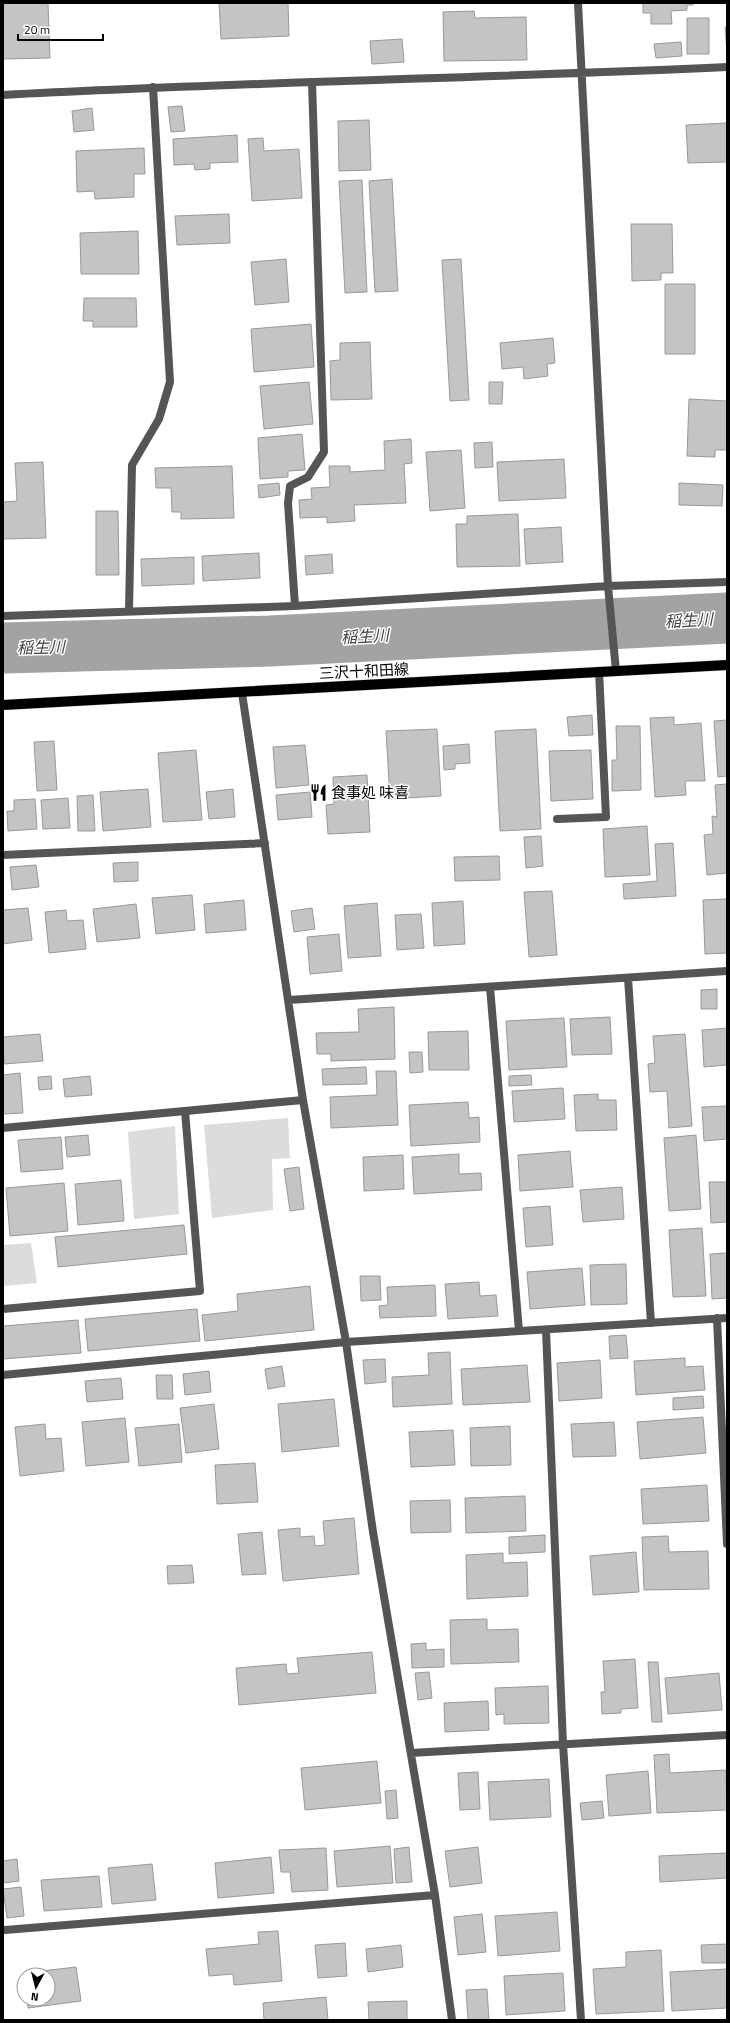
<svg xmlns="http://www.w3.org/2000/svg" width="730" height="2023" font-family="'Titillium Web','Noto Sans JP',sans-serif">
<rect width="100%" height="100%" fill="#fff"/>
<path fill="#dcdcdc" d="M 288,1118 L 290,1158 L 272,1159 L 273,1210 L 212,1218 L 204,1125 Z
M 175,1126 L 179,1214 L 134,1219 L 128,1132 Z
M 31,1243 L 37,1283 L 3,1286 L 3,1245 Z"/>
<g fill="none" stroke-linecap="round" stroke-linejoin="round">
<path stroke="#a3a3a3" stroke-width="51" d="M 3,648 L 270,641 L 727,618"/>
</g>
<path fill="#c4c4c4" stroke="#999" d="M 3,3 L 48,3 L 50,58 L 3,59 Z
M 219,3 L 288,3 L 289,36 L 221,39 Z
M 643,3 L 693,3 L 693,5 L 687,5 L 687,10 L 671,11 L 672,24 L 651,24 L 651,13 L 643,13 Z
M 474,11 L 475,18 L 526,17 L 527,60 L 444,61 L 443,12 Z
M 687,18 L 709,18 L 709,54 L 687,54 Z
M 725,27 L 727,27 L 727,53 Z
M 402,39 L 404,62 L 372,64 L 370,41 Z
M 681,42 L 682,56 L 656,58 L 654,44 Z
M 182,106 L 185,131 L 171,132 L 168,107 Z
M 92,108 L 94,130 L 74,132 L 72,111 Z
M 369,120 L 371,170 L 339,171 L 338,121 Z
M 727,123 L 727,162 L 688,163 L 686,125 Z
M 237,135 L 238,162 L 210,163 L 210,169 L 195,170 L 194,164 L 174,165 L 173,139 Z
M 263,138 L 264,151 L 299,149 L 302,198 L 252,201 L 248,139 Z
M 144,148 L 145,174 L 134,174 L 134,197 L 95,199 L 94,191 L 77,192 L 76,151 Z
M 392,179 L 398,291 L 375,292 L 369,181 Z
M 362,180 L 367,292 L 345,293 L 339,181 Z
M 229,214 L 230,243 L 177,245 L 175,216 Z
M 631,224 L 672,224 L 673,273 L 661,273 L 661,280 L 632,281 Z
M 138,231 L 139,274 L 81,274 L 80,233 Z
M 286,259 L 289,302 L 255,305 L 251,262 Z
M 461,259 L 469,400 L 450,401 L 442,260 Z
M 665,284 L 695,284 L 695,354 L 665,354 Z
M 84,298 L 136,298 L 137,327 L 93,327 L 93,321 L 83,321 Z
M 311,324 L 314,367 L 254,372 L 251,329 Z
M 553,338 L 555,363 L 547,364 L 548,376 L 524,379 L 523,367 L 502,369 L 500,343 Z
M 370,342 L 372,399 L 331,400 L 330,361 L 340,360 L 340,343 Z
M 309,382 L 313,424 L 264,429 L 260,386 Z
M 489,382 L 503,382 L 502,404 L 489,404 Z
M 689,399 L 727,401 L 727,450 L 715,450 L 715,457 L 687,456 Z
M 302,434 L 305,470 L 288,471 L 288,477 L 260,479 L 258,438 Z
M 411,439 L 412,463 L 404,464 L 406,503 L 354,505 L 355,521 L 327,523 L 327,517 L 300,518 L 299,500 L 312,499 L 311,488 L 330,487 L 329,466 L 350,466 L 350,472 L 385,470 L 384,441 Z
M 492,442 L 493,467 L 475,468 L 474,443 Z
M 461,450 L 465,508 L 430,511 L 426,452 Z
M 564,459 L 566,498 L 499,501 L 497,462 Z
M 43,462 L 46,538 L 3,539 L 3,502 L 17,501 L 15,463 Z
M 232,466 L 234,518 L 181,519 L 181,512 L 172,512 L 171,488 L 156,488 L 155,468 Z
M 279,483 L 280,495 L 259,498 L 258,485 Z
M 679,483 L 723,485 L 722,506 L 679,505 Z
M 96,511 L 118,511 L 119,575 L 96,575 Z
M 518,514 L 520,566 L 457,567 L 456,524 L 467,524 L 467,516 Z
M 561,527 L 563,562 L 526,564 L 524,529 Z
M 259,553 L 260,578 L 203,581 L 202,556 Z
M 332,554 L 333,573 L 306,575 L 305,556 Z
M 194,557 L 194,584 L 142,586 L 141,559 Z
M 592,715 L 593,735 L 569,736 L 567,717 Z
M 674,717 L 674,725 L 701,723 L 705,781 L 685,781 L 686,795 L 655,797 L 650,718 Z
M 727,720 L 727,776 L 718,777 L 714,721 Z
M 616,726 L 640,726 L 641,790 L 612,791 L 612,760 L 617,760 Z
M 437,729 L 441,796 L 390,799 L 386,731 Z
M 536,729 L 541,829 L 500,831 L 495,731 Z
M 54,741 L 57,790 L 37,791 L 34,742 Z
M 469,744 L 470,763 L 455,764 L 455,769 L 444,770 L 443,746 Z
M 305,745 L 309,785 L 276,788 L 273,747 Z
M 196,750 L 202,820 L 163,822 L 158,753 Z
M 591,750 L 593,799 L 551,801 L 549,751 Z
M 367,775 L 370,832 L 328,834 L 326,805 L 334,804 L 333,777 Z
M 727,784 L 727,873 L 707,875 L 704,835 L 713,834 L 712,816 L 717,817 L 715,785 Z
M 148,789 L 151,827 L 103,831 L 100,792 Z
M 233,789 L 235,817 L 209,819 L 206,792 Z
M 310,792 L 312,817 L 278,820 L 276,795 Z
M 93,795 L 95,831 L 78,831 L 77,796 Z
M 68,798 L 70,828 L 43,829 L 41,800 Z
M 35,799 L 37,829 L 8,831 L 7,811 L 14,811 L 14,800 Z
M 647,826 L 650,875 L 605,877 L 603,829 Z
M 541,836 L 543,866 L 526,868 L 524,837 Z
M 673,843 L 676,896 L 624,899 L 623,884 L 657,881 L 655,844 Z
M 499,856 L 500,880 L 455,881 L 454,857 Z
M 138,862 L 138,881 L 114,882 L 113,863 Z
M 36,865 L 39,887 L 12,890 L 10,867 Z
M 552,891 L 557,955 L 529,957 L 524,892 Z
M 192,895 L 195,930 L 156,934 L 152,898 Z
M 727,899 L 727,953 L 705,954 L 703,900 Z
M 244,900 L 246,930 L 206,933 L 204,904 Z
M 463,901 L 465,944 L 434,946 L 432,903 Z
M 377,903 L 381,956 L 348,958 L 344,906 Z
M 136,904 L 140,938 L 97,942 L 93,909 Z
M 28,908 L 32,940 L 3,944 L 3,910 Z
M 312,908 L 315,929 L 294,932 L 291,911 Z
M 66,910 L 67,921 L 83,920 L 86,949 L 49,953 L 45,912 Z
M 421,914 L 424,948 L 397,950 L 395,915 Z
M 339,934 L 342,971 L 310,974 L 307,937 Z
M 717,989 L 717,1009 L 701,1009 L 701,990 Z
M 394,1007 L 395,1059 L 331,1061 L 331,1054 L 317,1054 L 316,1033 L 359,1032 L 358,1009 Z
M 610,1017 L 612,1054 L 572,1055 L 570,1019 Z
M 564,1018 L 567,1067 L 509,1070 L 506,1021 Z
M 727,1028 L 727,1065 L 704,1067 L 702,1030 Z
M 468,1031 L 469,1070 L 429,1070 L 428,1032 Z
M 40,1034 L 43,1061 L 4,1064 L 3,1037 Z
M 685,1034 L 692,1126 L 669,1128 L 667,1091 L 650,1092 L 648,1064 L 655,1063 L 653,1036 Z
M 409,1052 L 422,1052 L 423,1072 L 410,1073 Z
M 366,1067 L 367,1084 L 323,1085 L 322,1069 Z
M 376,1071 L 396,1071 L 398,1125 L 331,1128 L 330,1097 L 377,1095 Z
M 20,1073 L 23,1113 L 3,1114 L 3,1075 Z
M 531,1075 L 532,1085 L 509,1086 L 509,1076 Z
M 51,1076 L 52,1089 L 39,1090 L 38,1077 Z
M 90,1076 L 92,1095 L 65,1097 L 63,1079 Z
M 563,1088 L 565,1119 L 514,1122 L 512,1091 Z
M 598,1094 L 598,1100 L 616,1100 L 617,1130 L 576,1131 L 574,1095 Z
M 468,1102 L 469,1118 L 479,1117 L 480,1142 L 411,1146 L 409,1105 Z
M 727,1106 L 727,1139 L 704,1141 L 702,1107 Z
M 88,1135 L 90,1155 L 67,1157 L 65,1137 Z
M 696,1135 L 701,1209 L 669,1211 L 664,1138 Z
M 61,1137 L 63,1169 L 21,1172 L 18,1140 Z
M 570,1151 L 573,1187 L 520,1191 L 518,1155 Z
M 459,1154 L 459,1174 L 481,1173 L 482,1190 L 414,1194 L 412,1157 Z
M 403,1155 L 404,1189 L 364,1191 L 363,1157 Z
M 299,1167 L 304,1209 L 290,1211 L 284,1169 Z
M 121,1180 L 124,1221 L 78,1225 L 75,1184 Z
M 709,1182 L 727,1182 L 727,1222 L 711,1223 Z
M 64,1183 L 68,1231 L 10,1236 L 6,1188 Z
M 622,1187 L 624,1219 L 583,1222 L 580,1190 Z
M 550,1206 L 553,1245 L 526,1247 L 523,1208 Z
M 184,1225 L 187,1254 L 58,1267 L 55,1237 Z
M 702,1228 L 706,1296 L 673,1297 L 669,1230 Z
M 727,1253 L 727,1298 L 712,1299 L 710,1254 Z
M 626,1264 L 627,1304 L 591,1305 L 590,1265 Z
M 582,1268 L 585,1305 L 530,1309 L 527,1272 Z
M 360,1276 L 380,1276 L 381,1300 L 361,1301 Z
M 479,1282 L 480,1296 L 496,1295 L 498,1316 L 448,1319 L 445,1284 Z
M 435,1285 L 436,1316 L 380,1318 L 379,1306 L 388,1305 L 387,1287 Z
M 310,1286 L 314,1330 L 205,1341 L 202,1315 L 238,1311 L 237,1294 Z
M 197,1309 L 200,1341 L 88,1351 L 85,1319 Z
M 78,1320 L 81,1353 L 3,1359 L 3,1326 Z
M 626,1335 L 628,1358 L 610,1359 L 609,1336 Z
M 450,1352 L 452,1404 L 393,1407 L 392,1377 L 429,1375 L 428,1353 Z
M 685,1358 L 685,1367 L 703,1366 L 705,1390 L 636,1395 L 634,1361 Z
M 385,1359 L 386,1382 L 365,1384 L 363,1360 Z
M 600,1360 L 602,1398 L 559,1401 L 557,1363 Z
M 527,1365 L 530,1402 L 463,1405 L 461,1369 Z
M 282,1366 L 285,1386 L 268,1389 L 265,1369 Z
M 209,1371 L 211,1392 L 185,1395 L 183,1374 Z
M 156,1375 L 172,1375 L 173,1399 L 157,1399 Z
M 121,1378 L 123,1399 L 87,1402 L 85,1381 Z
M 703,1396 L 704,1408 L 673,1410 L 673,1398 Z
M 334,1399 L 339,1446 L 282,1452 L 278,1404 Z
M 214,1404 L 219,1449 L 186,1453 L 180,1408 Z
M 703,1417 L 706,1453 L 640,1459 L 637,1422 Z
M 125,1418 L 129,1462 L 86,1466 L 82,1422 Z
M 614,1422 L 616,1456 L 573,1457 L 571,1424 Z
M 45,1424 L 46,1439 L 61,1438 L 64,1471 L 20,1476 L 15,1427 Z
M 179,1424 L 182,1462 L 139,1466 L 135,1428 Z
M 510,1426 L 511,1465 L 471,1466 L 470,1428 Z
M 453,1430 L 455,1465 L 411,1467 L 409,1432 Z
M 255,1463 L 258,1502 L 217,1504 L 215,1465 Z
M 707,1485 L 709,1521 L 643,1524 L 641,1489 Z
M 525,1496 L 526,1531 L 466,1533 L 465,1498 Z
M 450,1500 L 451,1532 L 411,1533 L 410,1501 Z
M 354,1518 L 359,1574 L 283,1581 L 278,1530 L 300,1528 L 300,1537 L 314,1536 L 315,1546 L 325,1545 L 323,1521 Z
M 262,1532 L 266,1574 L 242,1575 L 238,1534 Z
M 545,1535 L 545,1552 L 509,1554 L 509,1537 Z
M 668,1536 L 669,1552 L 708,1551 L 709,1589 L 644,1590 L 642,1537 Z
M 636,1552 L 639,1592 L 593,1595 L 590,1556 Z
M 503,1553 L 503,1563 L 527,1562 L 528,1596 L 467,1599 L 466,1555 Z
M 192,1565 L 194,1583 L 168,1584 L 167,1566 Z
M 487,1619 L 487,1630 L 518,1629 L 519,1662 L 451,1664 L 450,1620 Z
M 426,1643 L 426,1650 L 444,1649 L 444,1667 L 412,1668 L 411,1644 Z
M 372,1652 L 376,1693 L 239,1705 L 236,1668 L 286,1664 L 287,1674 L 299,1673 L 297,1658 Z
M 635,1659 L 638,1708 L 621,1709 L 621,1713 L 602,1714 L 601,1692 L 605,1692 L 603,1661 Z
M 648,1662 L 658,1662 L 662,1722 L 652,1722 Z
M 429,1672 L 432,1698 L 418,1700 L 415,1673 Z
M 719,1673 L 722,1710 L 668,1714 L 665,1678 Z
M 548,1686 L 549,1723 L 504,1724 L 504,1714 L 496,1715 L 495,1688 Z
M 488,1701 L 489,1730 L 445,1732 L 444,1703 Z
M 669,1754 L 670,1773 L 726,1770 L 727,1810 L 657,1813 L 654,1755 Z
M 377,1761 L 381,1803 L 305,1810 L 301,1768 Z
M 648,1771 L 651,1813 L 609,1816 L 606,1775 Z
M 478,1772 L 480,1809 L 460,1810 L 458,1773 Z
M 549,1779 L 551,1817 L 490,1820 L 488,1782 Z
M 396,1790 L 398,1818 L 387,1819 L 385,1791 Z
M 602,1801 L 604,1818 L 582,1820 L 580,1803 Z
M 390,1846 L 393,1883 L 337,1887 L 334,1851 Z
M 409,1847 L 412,1882 L 396,1883 L 394,1849 Z
M 478,1847 L 482,1883 L 450,1887 L 445,1851 Z
M 326,1848 L 328,1890 L 292,1892 L 290,1872 L 281,1872 L 279,1850 Z
M 727,1853 L 727,1878 L 660,1882 L 659,1856 Z
M 271,1857 L 274,1893 L 218,1898 L 215,1863 Z
M 17,1859 L 19,1881 L 3,1883 L 3,1861 Z
M 152,1864 L 156,1900 L 112,1904 L 108,1868 Z
M 99,1876 L 102,1907 L 44,1911 L 41,1880 Z
M 21,1887 L 24,1916 L 7,1918 L 3,1889 Z
M 557,1912 L 560,1951 L 498,1956 L 495,1916 Z
M 482,1914 L 486,1952 L 458,1955 L 454,1917 Z
M 278,1931 L 282,1981 L 234,1985 L 233,1974 L 209,1976 L 206,1949 L 259,1944 L 258,1932 Z
M 345,1943 L 347,1976 L 318,1978 L 315,1945 Z
M 727,1944 L 727,1963 L 702,1963 L 701,1945 Z
M 401,1945 L 403,1967 L 368,1972 L 366,1949 Z
M 661,1950 L 664,2011 L 596,2014 L 593,1969 L 626,1967 L 626,1952 Z
M 76,1967 L 81,2001 L 28,2008 L 27,1999 L 48,1999 L 48,1975 L 24,1975 L 24,1973 Z
M 727,1969 L 727,2008 L 672,2011 L 670,1972 Z
M 563,1973 L 565,2011 L 506,2015 L 504,1976 Z
M 487,1989 L 489,2020 L 468,2020 L 466,1990 Z
M 326,1997 L 328,2020 L 264,2020 L 263,2003 Z
M 407,2001 L 407,2020 L 369,2020 L 368,2002 Z"/>
<g fill="none" stroke-linecap="round" stroke-linejoin="round">
<defs>
<path id="primary" d="M 3,705 L 727,665"/>
</defs>
<use href="#primary" stroke="#dbdbdb" stroke-width="11"/>
<path stroke="#555" stroke-width="8" d="M 129,611 L 132,465 L 159,419 L 170,382 L 153,87
M 557,819 L 606,817 L 599,671
M 3,1309 L 200,1291 L 185,1111"/>
<path stroke="#555" stroke-width="8" d="M 578,3 L 608,586 L 616,671
M 3,95 C 244,82 486,78 727,67
M 295,606 L 288,503 L 290,486 L 308,477 L 324,452 L 312,82
M 3,616 L 295,606 L 608,586 L 727,582
M 242,693 L 303,1100 L 346,1342 L 373,1532 L 435,1895 L 452,2020
M 3,855 L 265,843
M 628,978 L 651,1323
M 490,987 L 519,1331
M 289,1000 L 727,971
M 3,1128 L 303,1100
M 717,1318 L 727,1544
M 546,1330 L 563,1744 L 581,2020
M 3,1375 L 346,1342 L 727,1318
M 411,1753 L 727,1735
M 5,1930 L 435,1895"/>
<use href="#primary" stroke="#000" stroke-width="10"/>
</g>
<defs>
<symbol id="restaurant-bare" viewBox="-9 -9 18 18"><path d="M-5-6h1v4h1v-4h1v4h1v-4h1v5L-1.5 .5V6h-2V.5L-5-1ZM5-6V6H3V1.5H1.5Q1.5-4 5-6Z" fill="#000" stroke="#fff" stroke-width="2.5" paint-order="stroke"/></symbol>
</defs>
<g fill-rule="evenodd">
<use href="#restaurant-bare" x="306" y="780" width="25" height="25"/>
</g>
<g text-anchor="middle" dominant-baseline="central" stroke-width="3" stroke-linejoin="round" paint-order="stroke">
<g font-size="15" fill="#000" stroke="#fff">
<text transform="translate(364 671) rotate(-3)">三沢十和田線</text>
</g>
<g font-size="15" fill="#000" stroke="#fff" text-anchor="start">
<text x="331" y="792">食事処 味喜</text>
</g>
<g font-size="16" font-style="italic" fill="#444" stroke="#fff">
<text transform="translate(689 620) rotate(-3)">稲生川</text>
<text transform="translate(365 636) rotate(-3)">稲生川</text>
<text transform="translate(41 647) rotate(-1)">稲生川</text>
</g>
</g>
<rect width="730" height="2023" fill="none" stroke="#000000" stroke-width="8"/>
<g transform="translate(36 1987) rotate(187)"><circle r="19" fill="#ffffff" stroke="#999999"/>
<path d="M0-3L7 15L0 10L-7 15Z" fill="#000000"/>
<text y="-6" font-size="11" font-weight="bold" text-anchor="middle" fill="#000000">N</text>
</g>
<path d="M18 34v6h85v-6" fill="none" stroke="#000000" stroke-width="2"/>
<text x="24" y="34" font-size="12" fill="#000000" stroke="#ffffff" stroke-width="3" paint-order="stroke">20 m</text>
</svg>
